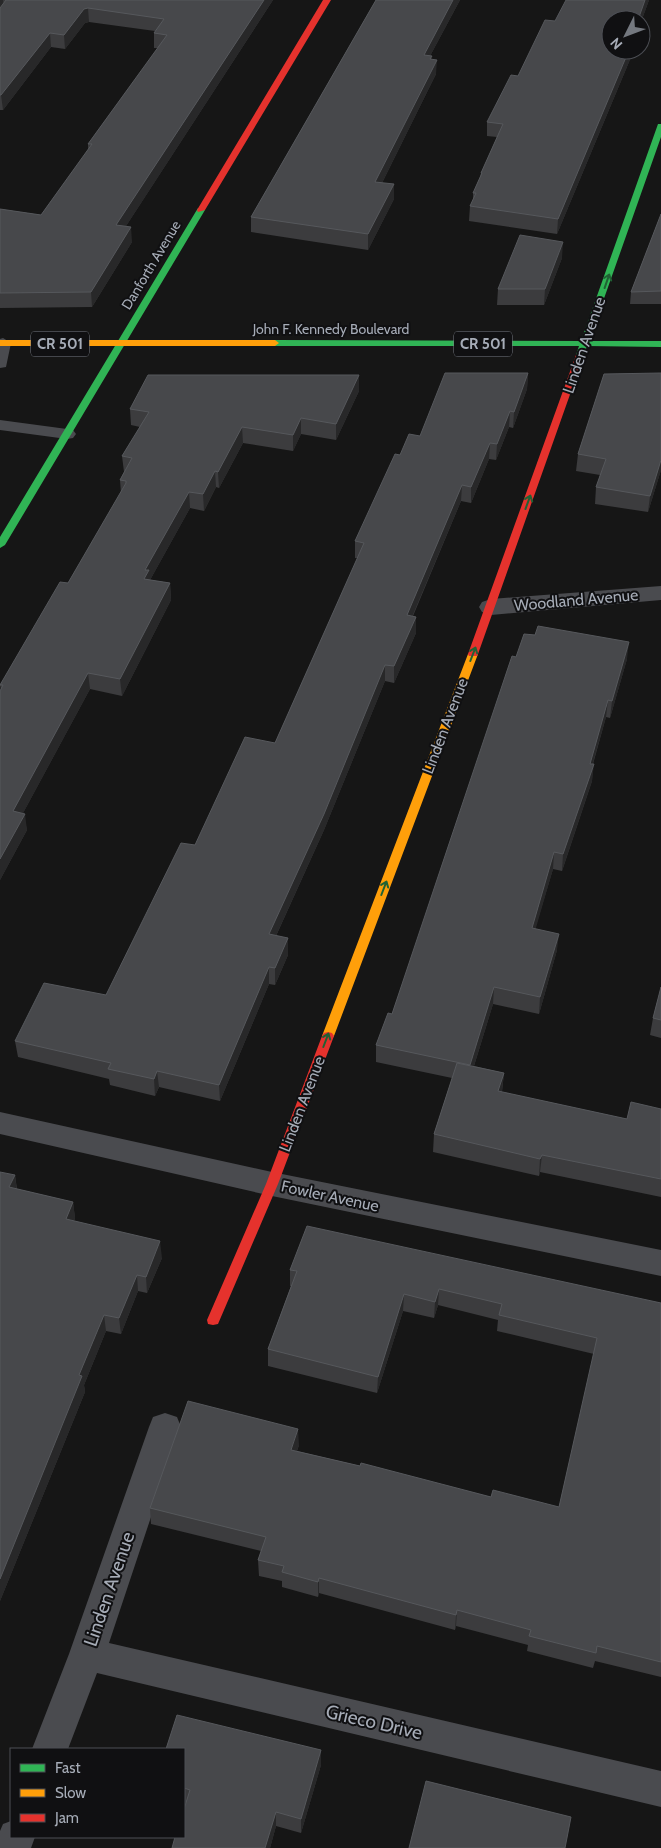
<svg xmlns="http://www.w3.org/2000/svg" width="661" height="1848" font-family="Cabin,sans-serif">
<rect width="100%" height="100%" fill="#161616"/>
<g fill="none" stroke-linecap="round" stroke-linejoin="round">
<path fill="#4a4b4f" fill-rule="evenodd" d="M 3,338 L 11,343 L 6,367 L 0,368 L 0,339 Z
M 0,420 L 67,429 L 73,430 L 76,434 L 73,438 L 67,439 L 0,430 Z"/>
<path fill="#4a4b4f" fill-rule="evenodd" d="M 661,586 L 661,600 L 491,615 L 482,612 L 479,607 L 482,602 L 491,599 Z
M 0,1112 L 272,1172 L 661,1250 L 661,1276 L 272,1196 L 0,1134 Z
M 165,1413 L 177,1417 L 181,1427 L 109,1643 L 661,1771 L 661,1807 L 97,1673 L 68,1749 L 32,1749 L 69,1654 L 149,1427 L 153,1417 Z
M 11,1821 L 11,1837 L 35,1837 L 31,1848 L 0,1848 L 0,1831 L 3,1824 Z"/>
<path fill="#30b455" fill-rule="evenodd" d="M 658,124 L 661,124 L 661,137 L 589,341 L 661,341 L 661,347 L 587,346 L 584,355 L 580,358 L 576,355 L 579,346 L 275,346 L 271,343 L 275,340 L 581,341 Z
M 198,208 L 205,210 L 5,545 L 0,548 L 0,537 Z"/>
<path fill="#ff9f0a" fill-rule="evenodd" d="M 0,340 L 275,340 L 279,343 L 275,346 L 0,346 Z
M 473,651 L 478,654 L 334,1036 L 332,1039 L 324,1039 L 322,1036 L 468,654 Z"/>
<path fill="#e5322d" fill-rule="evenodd" d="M 323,0 L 331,0 L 205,210 L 198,212 L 197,210 Z
M 580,352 L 584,355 L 478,654 L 477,656 L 469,656 L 468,654 L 576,355 Z
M 328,1032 L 332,1033 L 334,1036 L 278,1184 L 218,1324 L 213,1325 L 208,1324 L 207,1320 L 266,1184 L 322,1036 L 324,1033 Z"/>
</g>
<path fill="#3c3c3e" d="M 0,0 L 273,0 L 126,226 L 132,242 L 92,307 L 0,308 L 0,209 L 41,215 L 88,150 L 88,144 L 158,48 L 154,48 L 154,33 L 155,31 L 89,22 L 85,23 L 65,49 L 51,47 L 3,110 L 0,110 Z
M 376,0 L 460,0 L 430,56 L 436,74 L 382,183 L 394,199 L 368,250 L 251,232 L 251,217 Z
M 649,0 L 641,22 L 641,20 L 611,50 L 634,50 L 557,234 L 469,221 L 470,206 L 473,200 L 473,193 L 480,177 L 481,173 L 497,137 L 487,136 L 487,122 L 555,21 Z
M 661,214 L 661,304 L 630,304 L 631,292 Z
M 562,258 L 544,305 L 497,305 L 498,289 Z
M 528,373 L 527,389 L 513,428 L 509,427 L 496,460 L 489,459 L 471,503 L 461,501 L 413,616 L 416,617 L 416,633 L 394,683 L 385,681 L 324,830 L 276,936 L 288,938 L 288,955 L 275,985 L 269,984 L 220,1101 L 159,1087 L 155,1096 L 110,1085 L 109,1079 L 18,1057 L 15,1041 L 106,995 L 195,845 L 275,743 L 358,558 L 355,558 L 355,541 L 400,455 L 420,436 Z
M 604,374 L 661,470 L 648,512 L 595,504 L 596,487 L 600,475 L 576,471 L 578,454 Z
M 359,375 L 359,391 L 336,440 L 301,434 L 293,451 L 243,443 L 219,488 L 216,487 L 204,511 L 190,508 L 150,580 L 170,583 L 171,600 L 122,696 L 90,689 L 23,813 L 27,830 L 0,880 L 1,690 L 0,685 L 68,583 L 121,493 L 120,480 L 124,472 L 122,456 L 140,427 L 131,425 L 130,409 Z
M 516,657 L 627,659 L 610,718 L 606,717 L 593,764 L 592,781 L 562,871 L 553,869 L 535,929 L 557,950 L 539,1014 L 493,1004 L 474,1066 L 504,1073 L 502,1092 L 627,1119 L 661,1109 L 661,1197 L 540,1172 L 539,1176 L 433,1152 L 434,1134 L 452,1078 L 376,1062 L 376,1045 L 392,1014 Z
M 661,987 L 661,1038 L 650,1035 L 653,1018 Z
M 15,1175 L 17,1189 L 73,1202 L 75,1218 L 74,1221 L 162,1258 L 147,1293 L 138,1291 L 121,1334 L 106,1331 L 84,1385 L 85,1392 L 0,1601 Z
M 290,1270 L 661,1303 L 661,1677 L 595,1661 L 593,1668 L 527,1651 L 528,1645 L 456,1626 L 455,1630 L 319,1593 L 318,1597 L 282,1587 L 282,1581 L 259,1576 L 258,1560 L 261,1551 L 151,1524 L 150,1508 L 299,1445 L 297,1451 L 491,1497 L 559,1507 L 594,1354 L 497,1331 L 498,1320 L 438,1305 L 434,1318 L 403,1311 L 377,1393 L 268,1366 L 268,1349 L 291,1286 L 290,1286 Z
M 184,1749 L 321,1765 L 301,1833 L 276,1826 L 270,1848 L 172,1848 L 186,1803 L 184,1802 Z"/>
<path fill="#282829" d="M 0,0 L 3,0 L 4,7 L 0,9 Z
M 264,0 L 273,0 L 117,240 L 116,225 Z
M 453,0 L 460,0 L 423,69 L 424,55 Z
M 645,0 L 649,0 L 641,22 L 641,20 L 638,20 Z
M 88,8 L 89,22 L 85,23 L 65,49 L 64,35 L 84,9 Z
M 50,33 L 51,47 L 3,110 L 1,95 Z
M 629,50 L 634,50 L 557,234 L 558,219 Z
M 432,56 L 432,70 L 437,60 L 436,74 L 375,197 L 375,182 Z
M 394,184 L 394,199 L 368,250 L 368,234 Z
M 131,227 L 132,242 L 92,307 L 91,292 Z
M 563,242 L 562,258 L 544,305 L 545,289 Z
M 528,373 L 527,389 L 513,428 L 514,412 Z
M 359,375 L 359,391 L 336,440 L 336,424 Z
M 510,411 L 509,427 L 496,460 L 497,444 Z
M 301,418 L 301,434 L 293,451 L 293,435 Z
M 242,427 L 243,443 L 219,488 L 218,472 Z
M 490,443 L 489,459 L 471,503 L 471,487 Z
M 661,460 L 661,470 L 648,512 L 650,496 Z
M 215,471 L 216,487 L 204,511 L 203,494 Z
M 462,485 L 461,501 L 406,631 L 407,615 Z
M 189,492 L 190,508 L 150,580 L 144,579 L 145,570 Z
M 170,583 L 171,600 L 122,696 L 120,679 Z
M 416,617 L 416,633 L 394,683 L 394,666 Z
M 629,642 L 627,659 L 610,718 L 612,701 Z
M 385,665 L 385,681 L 324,830 L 269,951 L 269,934 Z
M 88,673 L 90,689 L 15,828 L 13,811 Z
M 608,700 L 606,717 L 588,780 L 590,764 Z
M 594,764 L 592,781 L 562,871 L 563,854 Z
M 25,814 L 27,830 L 0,880 L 0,859 Z
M 554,852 L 553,869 L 531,945 L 532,928 Z
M 559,934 L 557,950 L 539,1014 L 540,997 Z
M 288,938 L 288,955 L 275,985 L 275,968 Z
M 269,967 L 269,984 L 220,1101 L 219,1085 Z
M 494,987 L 493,1004 L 469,1082 L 470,1065 Z
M 157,1071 L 159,1087 L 155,1096 L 154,1079 Z
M 504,1073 L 502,1090 L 497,1109 L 498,1091 Z
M 542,1155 L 540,1172 L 539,1176 L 540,1159 Z
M 15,1175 L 17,1192 L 9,1187 Z
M 73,1202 L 75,1218 L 68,1235 L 66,1219 Z
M 160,1241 L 162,1258 L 147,1293 L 146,1277 Z
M 137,1275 L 138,1291 L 121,1334 L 119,1318 Z
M 439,1289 L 438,1305 L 434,1318 L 435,1302 Z
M 404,1294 L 403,1311 L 377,1393 L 378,1377 Z
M 104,1315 L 106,1331 L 84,1385 L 85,1392 L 0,1601 L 0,1579 L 79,1375 Z
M 298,1429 L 299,1445 L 292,1466 L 291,1450 Z
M 319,1578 L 319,1593 L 318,1597 L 318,1582 Z
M 457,1610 L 456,1626 L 455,1630 L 456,1615 Z
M 321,1750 L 321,1765 L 301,1833 L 301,1819 Z
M 276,1812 L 276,1826 L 270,1848 L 265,1848 Z"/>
<path fill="#47484b" stroke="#56585c" d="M 6,0 L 264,0 L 116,225 L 131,227 L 91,292 L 0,293 L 0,209 L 41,215 L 92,144 L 88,144 L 167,35 L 154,33 L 164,19 L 88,8 L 84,9 L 64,35 L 50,33 L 1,95 L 0,95 L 0,8 Z
M 376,0 L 453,0 L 424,55 L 432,56 L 430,59 L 437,60 L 375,182 L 394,184 L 368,234 L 251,217 Z
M 566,0 L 645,0 L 638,20 L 611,20 L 611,50 L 629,50 L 558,219 L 470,206 L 476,193 L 473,193 L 482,173 L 481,173 L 503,124 L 487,122 L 511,75 L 518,76 L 545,20 L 555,21 Z
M 661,214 L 661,291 L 631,292 Z
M 520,235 L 563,242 L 545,289 L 498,289 Z
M 445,373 L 528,373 L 514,412 L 510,411 L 497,444 L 490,443 L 471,487 L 462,485 L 407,615 L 416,617 L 394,666 L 385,665 L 324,814 L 269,934 L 288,938 L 275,968 L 269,967 L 219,1085 L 157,1071 L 154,1079 L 108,1069 L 111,1063 L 15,1041 L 44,983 L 106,995 L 181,843 L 195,845 L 245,737 L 275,743 L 364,543 L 355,541 L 395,454 L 400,455 L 409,434 L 420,436 Z
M 661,373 L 661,460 L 650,496 L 596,487 L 606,459 L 578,454 L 604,374 Z
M 148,375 L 359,375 L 336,424 L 301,418 L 293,435 L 242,427 L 218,472 L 215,471 L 203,494 L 189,492 L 145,570 L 149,570 L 144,579 L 170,583 L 120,679 L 88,673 L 13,811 L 25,814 L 0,859 L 0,691 L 3,685 L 0,685 L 60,582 L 68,583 L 126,483 L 126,481 L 120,480 L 132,458 L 122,456 L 149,412 L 130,409 Z
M 538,626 L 629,642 L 612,701 L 608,700 L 590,764 L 594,764 L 563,854 L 554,852 L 532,928 L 559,934 L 540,997 L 494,987 L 470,1065 L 376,1045 L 388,1013 L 392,1014 L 512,656 L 516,657 L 524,634 L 535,635 Z
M 661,987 L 661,1020 L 653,1018 Z
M 457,1063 L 504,1073 L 498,1091 L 627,1119 L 631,1102 L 661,1109 L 661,1179 L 542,1155 L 540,1159 L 434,1134 Z
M 0,1172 L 15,1175 L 9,1187 L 73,1202 L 66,1219 L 160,1241 L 146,1277 L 137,1275 L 119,1318 L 104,1315 L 79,1375 L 82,1376 L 0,1579 Z
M 307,1226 L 661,1303 L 661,1662 L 597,1646 L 596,1653 L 529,1636 L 531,1630 L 457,1610 L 456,1615 L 319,1578 L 318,1582 L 282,1572 L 284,1566 L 258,1560 L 266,1537 L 150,1508 L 188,1401 L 298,1429 L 291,1450 L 360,1466 L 361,1463 L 491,1497 L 493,1490 L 559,1507 L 597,1338 L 499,1315 L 502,1304 L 439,1289 L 435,1302 L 404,1294 L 378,1377 L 268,1349 L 297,1271 L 290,1270 Z
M 177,1715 L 321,1750 L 301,1819 L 276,1812 L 265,1848 L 172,1848 L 175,1837 L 184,1837 L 184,1809 L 190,1790 L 184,1788 L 184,1749 L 166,1749 Z
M 426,1781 L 571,1817 L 565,1848 L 409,1848 Z"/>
<defs><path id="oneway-shaft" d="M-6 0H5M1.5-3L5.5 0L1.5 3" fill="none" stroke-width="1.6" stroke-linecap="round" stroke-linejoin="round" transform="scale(1.25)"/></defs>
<g stroke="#206234">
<use href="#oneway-shaft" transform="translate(607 281) rotate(-71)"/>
<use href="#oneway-shaft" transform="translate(528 502) rotate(-70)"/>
<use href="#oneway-shaft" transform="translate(473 654) rotate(-69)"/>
<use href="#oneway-shaft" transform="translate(384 888) rotate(-69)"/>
<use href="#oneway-shaft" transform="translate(326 1040) rotate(-69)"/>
</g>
<g text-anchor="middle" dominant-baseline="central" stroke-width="4" stroke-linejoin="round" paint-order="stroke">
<g font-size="14" fill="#a6acb7" stroke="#101012">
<text transform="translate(151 265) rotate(-59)">Danforth Avenue</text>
<text x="331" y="329">John F. Kennedy Boulevard</text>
</g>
<g fill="#101012" stroke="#797d86" stroke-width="1">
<rect x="31" y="331.5" width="58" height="25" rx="4"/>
<rect x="454" y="331.5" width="58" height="25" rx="4"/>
</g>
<g font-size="15" font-weight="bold" fill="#a6acb7">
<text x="60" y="344">CR 501</text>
<text x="483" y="344">CR 501</text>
</g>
<g font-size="16" fill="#a6acb7" stroke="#101012">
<text transform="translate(584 345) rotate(-71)">Linden Avenue</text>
<text transform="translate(576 600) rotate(-5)">Woodland Avenue</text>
<text transform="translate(445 726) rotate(-69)">Linden Avenue</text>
<text transform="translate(302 1104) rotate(-69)">Linden Avenue</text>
<text transform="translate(330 1196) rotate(12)">Fowler Avenue</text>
</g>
<g font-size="19" fill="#a6acb7" stroke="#101012">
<text transform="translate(109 1589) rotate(-71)">Linden Avenue</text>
<text transform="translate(374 1722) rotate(13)">Grieco Drive</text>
</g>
</g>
<rect x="10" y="1748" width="175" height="90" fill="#101012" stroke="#4c4e54"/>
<rect x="20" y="1764" width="25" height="8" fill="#30b455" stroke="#4c4e54"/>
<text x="55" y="1773" font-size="15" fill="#a6acb7">Fast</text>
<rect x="20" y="1789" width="25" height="8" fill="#ff9f0a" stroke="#4c4e54"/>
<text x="55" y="1798" font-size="15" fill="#a6acb7">Slow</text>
<rect x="20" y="1814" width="25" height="8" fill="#e5322d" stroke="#4c4e54"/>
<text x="55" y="1823" font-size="15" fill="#a6acb7">Jam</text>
<g transform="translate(626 35) rotate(228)"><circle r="24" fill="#101012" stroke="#4c4e54"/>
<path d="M0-4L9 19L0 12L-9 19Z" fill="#74787f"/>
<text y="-8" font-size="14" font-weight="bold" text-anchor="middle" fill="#a6acb7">N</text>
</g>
</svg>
